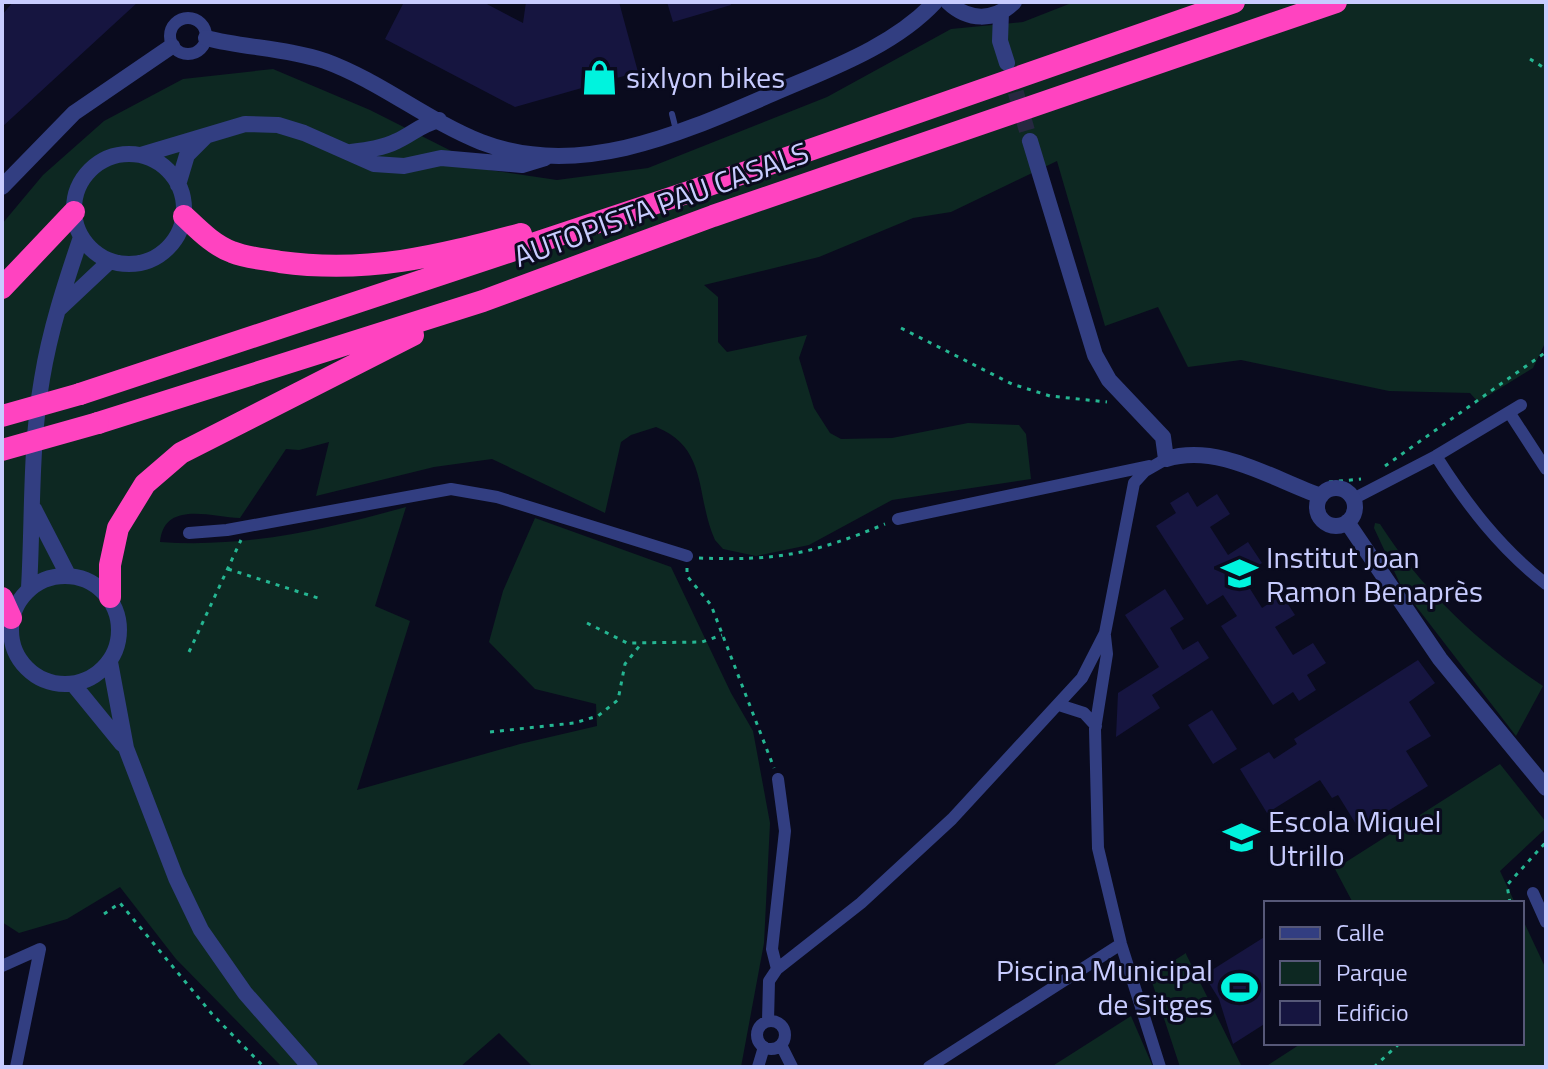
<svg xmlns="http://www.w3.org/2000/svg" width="1548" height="1069" font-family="'Titillium Web',sans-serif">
<rect width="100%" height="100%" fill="#0a0b1e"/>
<path fill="#0d2822" d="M 1074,2 L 1546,2 L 1546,341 L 1533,368 L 1478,402 L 1470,393 L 1389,391 L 1241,360 L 1188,367 L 1158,307 L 1105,326 L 1057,161 L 951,212 L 913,218 L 819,257 L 704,285 L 718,297 L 718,342 L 727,352 L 807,335 L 799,358 L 814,408 L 830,433 L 841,439 L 892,438 L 968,423 L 1019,425 L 1026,434 L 1031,479 L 892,500 L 809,545 L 756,556 L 723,549 L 715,540 C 695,496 709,448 656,427 L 631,435 L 621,442 L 605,513 L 492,459 L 434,467 L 316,496 L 329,442 L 299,450 L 286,449 L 240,518 C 211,517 164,500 160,542 C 245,548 324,530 406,507 L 375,606 L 410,621 L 357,790 L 520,744 L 597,726 L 596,704 L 535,689 L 489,642 L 503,591 L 535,518 L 671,567 L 731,693 L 753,731 L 770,823 L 764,943 L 741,1067 L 533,1067 L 499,1033 L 460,1067 L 282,1067 L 176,959 L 120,887 L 67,919 L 19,933 L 2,922 L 2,224 L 43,175 L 104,121 L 183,79 L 273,69 L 370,110 L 489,170 L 557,180 L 648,168 L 827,97 L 951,29 L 1023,22 Z
M 1375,523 L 1380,524 C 1423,591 1477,642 1543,686 L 1516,736 L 1402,588 L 1374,528 Z
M 1500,764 L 1546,822 L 1546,828 L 1500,871 L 1515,903 L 1353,903 L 1335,869 Z
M 1522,918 L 1546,969 L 1546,1067 L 1265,1067 L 1302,1043 L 1522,1043 Z
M 1186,953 L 1186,954 L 1242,1067 L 1180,1067 L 1150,976 Z
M 1131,1016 L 1153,1067 L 1051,1067 Z"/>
<path fill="#161540" d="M 13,2 L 138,2 L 2,127 L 2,15 Z
M 404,2 L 483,2 L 523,23 L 526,2 L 619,2 L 638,72 L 515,107 L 385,39 Z
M 667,2 L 730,2 L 731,5 L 673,22 Z
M 1188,492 L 1197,507 L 1217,494 L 1230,514 L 1210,527 L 1228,555 L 1248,542 L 1262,563 L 1242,576 L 1262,608 L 1282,595 L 1295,615 L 1275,627 L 1293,655 L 1313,643 L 1326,663 L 1307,675 L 1316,690 L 1299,701 L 1293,692 L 1273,705 L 1221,626 L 1237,616 L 1223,595 L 1207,605 L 1156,526 L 1176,513 L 1170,503 Z
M 1165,589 L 1184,619 L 1170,628 L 1183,650 L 1198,641 L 1209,658 L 1152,695 L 1160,708 L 1116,737 L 1118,693 L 1159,667 L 1125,615 Z
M 1418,660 L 1435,683 L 1409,702 L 1431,736 L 1406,751 L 1428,786 L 1359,829 L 1338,795 L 1332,798 L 1320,780 L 1267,813 L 1240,769 L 1269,752 L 1274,759 L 1297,744 L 1294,739 Z
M 1212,710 L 1237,749 L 1213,764 L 1188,725 Z
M 1266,936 L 1266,1023 L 1233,1044 L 1219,999 L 1204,975 Z"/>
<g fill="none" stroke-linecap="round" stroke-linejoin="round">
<path stroke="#262840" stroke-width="16" stroke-dasharray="16 8" stroke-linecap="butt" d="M 1009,69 L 1030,141"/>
<path stroke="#25b692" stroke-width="3" stroke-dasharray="4 6" stroke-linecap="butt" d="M 1530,59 L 1546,69
M 901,328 L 1012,384 L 1050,396 L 1107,402
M 1385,466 L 1546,352
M 1329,482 L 1361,479
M 699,558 C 777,561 813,554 885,524
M 687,568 L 687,576 L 711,605 L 774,768
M 228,569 L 321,599
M 587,623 L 627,643 L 702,642 L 722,635
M 189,652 L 241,540
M 490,732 L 574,723 L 598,716 L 618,700 L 625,664 L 641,644
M 1510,903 L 1507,885 L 1546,842
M 104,914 L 120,903 L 212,1014 L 264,1067
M 1374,1067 L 1400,1043"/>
<path stroke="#323e81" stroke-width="6" d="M 672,114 L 676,130"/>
<path stroke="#323e81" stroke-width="12" d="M170 36a18 18 0 1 1 36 0a18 18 0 1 1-36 0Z
M 1509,412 L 1546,469
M 1436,456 C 1467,505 1500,548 1546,584
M 1353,499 L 1436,456 L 1521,405
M 898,519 L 1149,466
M 189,533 L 227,530 L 451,489 L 497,497 L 687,556
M 1105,636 L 1107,654 L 1095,729 L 1098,848 L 1121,944 L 1160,1067
M 1059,705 L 1084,713 L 1096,726
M 1533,893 L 1546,922
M 2,966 L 40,949 L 16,1067
M 777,969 L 772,949 L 785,831 L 778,779
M757 1035a14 14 0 1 1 28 0a14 14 0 1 1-28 0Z
M 768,1021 L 769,981 L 777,969 L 861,903 L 952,819 L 1082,678 L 1105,633 L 1134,483 L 1145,471 L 1166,459
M 781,1045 L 792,1067
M 758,1067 L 764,1047
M 929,1067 L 1121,944"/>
<path stroke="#323e81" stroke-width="16" d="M 948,2 C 968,21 994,22 1014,2
M 1001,12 L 1000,41 L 1007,63
M 206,38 C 245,48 286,48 325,61 C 380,81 426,120 481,142 C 579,180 682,133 772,94 C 827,70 893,47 935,2
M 1030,141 L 1095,355 L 1109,380 L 1163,437 L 1166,459 C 1219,443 1272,479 1321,496
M 351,152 C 367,150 383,148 397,141 C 414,133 420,125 439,120
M74 209a55 55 0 1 1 110 0a55 55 0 1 1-110 0Z
M 141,155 L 245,124 L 278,125 L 304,133 L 374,164 L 404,166 L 441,158 L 522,165 L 545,158
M 178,185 L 187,155 L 206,136
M 2,187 L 74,113 L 172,46
M 60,308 L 110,261
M1317 507a19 19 0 1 1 38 0a19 19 0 1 1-38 0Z
M 34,509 L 68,575
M 1347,522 L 1440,659 L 1546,788
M11 630a54 54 0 1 1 108 0a54 54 0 1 1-108 0Z
M 29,588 C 33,519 30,448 42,379 C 50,330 65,284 81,237
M 110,662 L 126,748 L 176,878 L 201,930 L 245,993 L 310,1067
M 73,684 L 122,744"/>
<path stroke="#ff43c0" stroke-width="22" d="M 184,216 C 198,229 213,245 232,252 C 247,258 264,259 280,262 C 369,274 437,256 521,234
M 2,288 L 74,212
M 80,394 L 689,192 L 1234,2
M 98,423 L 483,301 L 713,216 L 1336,2
M 110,597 L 110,565 L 118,528 L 145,484 L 181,453 L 413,335
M 2,598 L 11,618"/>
<path stroke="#ff43c0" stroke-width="22" d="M 2,416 L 80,394
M 2,450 L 98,423"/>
</g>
<defs>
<symbol id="shop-bare" viewBox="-9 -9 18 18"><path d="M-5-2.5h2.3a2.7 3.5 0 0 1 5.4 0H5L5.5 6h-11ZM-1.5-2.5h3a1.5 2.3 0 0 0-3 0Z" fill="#00f3de" stroke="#0a0b1e" stroke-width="2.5" paint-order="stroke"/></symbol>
<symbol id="school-bare" viewBox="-9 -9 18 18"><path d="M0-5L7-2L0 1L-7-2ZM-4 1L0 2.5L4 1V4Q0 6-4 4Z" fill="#00f3de" stroke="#0a0b1e" stroke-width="2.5" paint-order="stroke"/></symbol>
<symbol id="stadium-bare" viewBox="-9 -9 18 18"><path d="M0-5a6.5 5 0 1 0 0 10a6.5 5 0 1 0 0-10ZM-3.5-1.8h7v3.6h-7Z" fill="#00f3de" stroke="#0a0b1e" stroke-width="2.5" paint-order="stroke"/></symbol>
</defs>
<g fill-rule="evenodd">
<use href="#shop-bare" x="574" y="52" width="51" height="51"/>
<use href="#school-bare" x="1214" y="548" width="51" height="51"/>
<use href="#school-bare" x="1216" y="812" width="51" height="51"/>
<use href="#stadium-bare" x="1214" y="962" width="51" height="51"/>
</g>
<g text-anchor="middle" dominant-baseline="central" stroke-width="6" stroke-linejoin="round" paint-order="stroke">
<g font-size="30" fill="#c8ccff" stroke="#0a0b1e" text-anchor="start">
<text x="626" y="77">sixlyon bikes</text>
<text x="1266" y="557">Institut Joan<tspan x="1266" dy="34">Ramon Benaprès</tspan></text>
<text x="1268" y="821">Escola Miquel<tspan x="1268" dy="34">Utrillo</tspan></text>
<text x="1213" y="970" text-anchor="end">Piscina Municipal<tspan x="1213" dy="34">de Sitges</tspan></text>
</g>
<g font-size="30" fill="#c8ccff" stroke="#0a0b1e">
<text transform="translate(661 204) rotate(-20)">AUTOPISTA PAU CASALS</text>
</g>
</g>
<rect width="1548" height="1069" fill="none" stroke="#c8ccff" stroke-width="8"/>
<rect x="1264" y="901" width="260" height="144" fill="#0a0b1e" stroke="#565878" stroke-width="2"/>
<rect x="1280" y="927" width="40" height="12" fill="#323e81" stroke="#565878" stroke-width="2"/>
<text x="1336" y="941" font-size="24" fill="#c8ccff">Calle</text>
<rect x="1280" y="961" width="40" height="24" fill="#0d2822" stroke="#565878" stroke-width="2"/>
<text x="1336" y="981" font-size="24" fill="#c8ccff">Parque</text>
<rect x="1280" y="1001" width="40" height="24" fill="#161540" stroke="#565878" stroke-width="2"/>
<text x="1336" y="1021" font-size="24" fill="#c8ccff">Edificio</text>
</svg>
